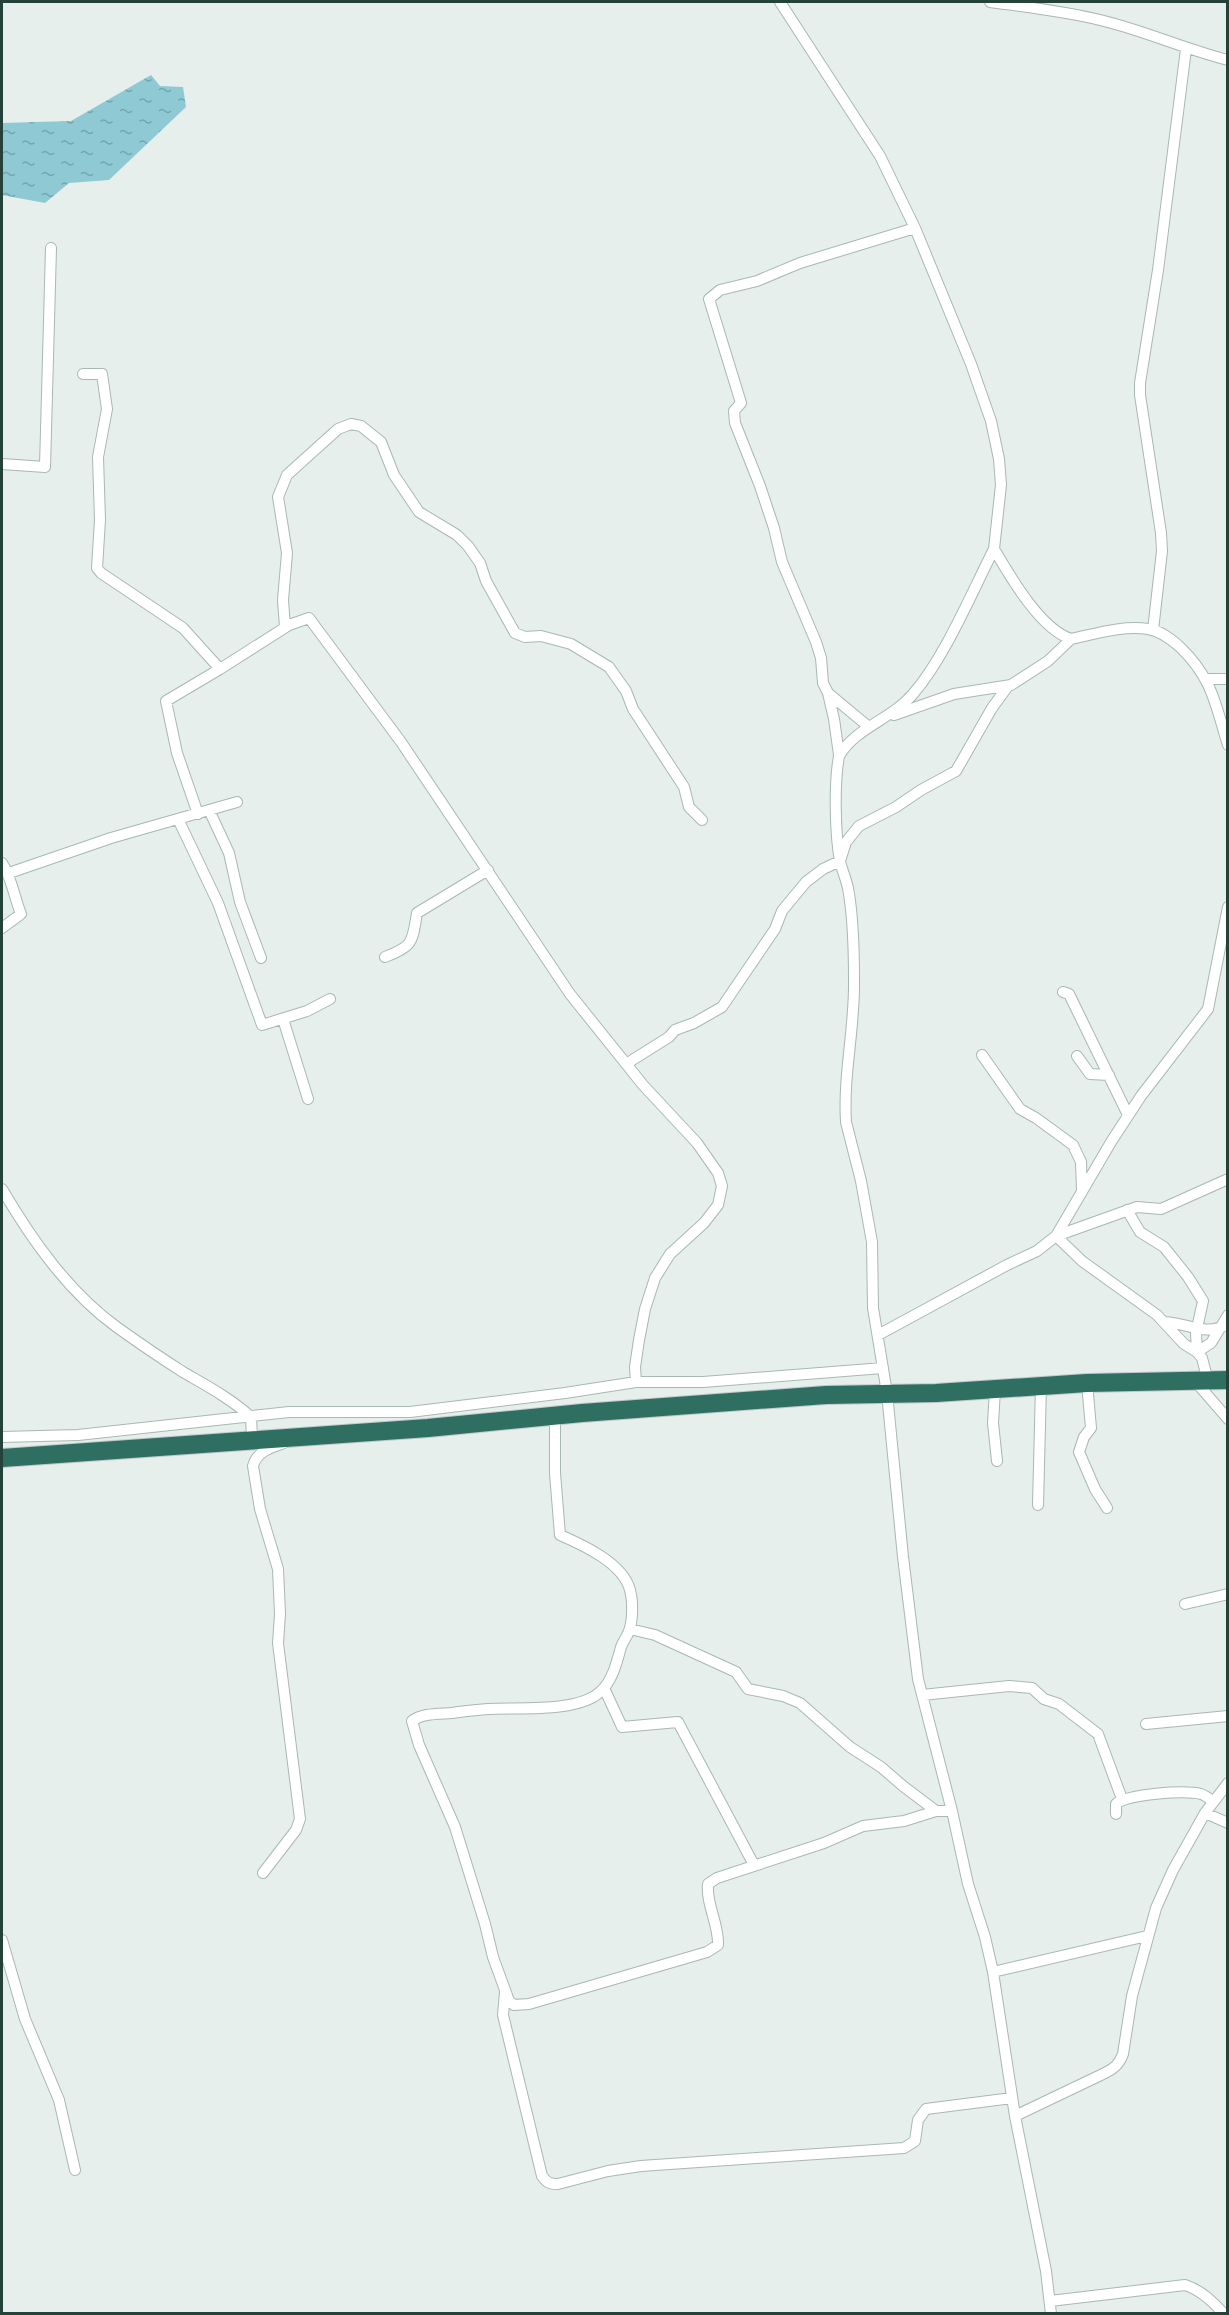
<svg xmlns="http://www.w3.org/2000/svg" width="1229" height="2315" font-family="'Golos Text',sans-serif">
<defs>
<pattern id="water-ripples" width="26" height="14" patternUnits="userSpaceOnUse" patternTransform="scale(1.5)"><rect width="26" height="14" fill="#8ec9d4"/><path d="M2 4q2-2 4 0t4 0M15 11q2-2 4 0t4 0" fill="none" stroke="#74a5ad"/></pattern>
</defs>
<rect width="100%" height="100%" fill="#e6efeb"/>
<path fill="url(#water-ripples)" d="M 151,75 L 160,86 L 183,87 L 186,107 L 109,180 L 69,183 L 45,203 L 2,195 L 2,123 L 71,121 Z"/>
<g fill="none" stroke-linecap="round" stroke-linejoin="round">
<defs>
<path id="street" d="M 780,2 L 880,156 L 915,228 L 971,364 L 991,421 L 999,459 L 1001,485 L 994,549 C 1010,576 1040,629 1071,639 C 1095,634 1123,625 1148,629 C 1161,631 1171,639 1180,647 C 1213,679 1215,704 1228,745
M 990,2 C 1027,7 1064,11 1100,20 C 1143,30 1184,49 1228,60
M 83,374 L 102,374 L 107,409 L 98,457 L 100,520 L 97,568 L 101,573 L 183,628 L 220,669 L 289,625 L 309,618 L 401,742 L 570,994 L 643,1085 L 697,1143 L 718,1173 L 722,1186 L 718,1205 L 704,1223 L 670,1254 L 655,1278 L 645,1309 L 639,1340 L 635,1367 L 636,1382
M 2,464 L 45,467 L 51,248
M 994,549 C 971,594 945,657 913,694 C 892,719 855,728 839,756 C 834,783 835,834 840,861 C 842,870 846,879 848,888 C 853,915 854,952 854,980 C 855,1028 843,1074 846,1122 L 861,1181 L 872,1242 L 873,1308 L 887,1393 L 903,1557 L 918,1679 L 952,1811 L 968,1884 L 985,1937 L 993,1972 L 1015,2116 L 1046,2271 L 1051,2314
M 285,627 L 283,600 L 287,553 L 278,497 L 287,475 L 338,429 L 351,424 L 361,426 L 381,442 L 394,475 L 419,512 L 457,535 L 468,546 L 480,563 L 486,581 L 515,633 L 525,637 L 541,636 L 571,644 L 609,667 L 626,691 L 633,709 L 684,787 L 689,807 L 702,820
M 1153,630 L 1162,551 L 1161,533 L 1140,395 L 1140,383 L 1158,270 L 1186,49
M 1206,679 L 1228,679
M 828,693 L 834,719 L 839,755
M 894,715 L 954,694 L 1011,685 L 1048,661 L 1071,639
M 869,727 L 828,693 L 823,683 L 821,658 L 816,642 L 782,562 L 774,528 L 760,486 L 735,423 L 734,411 L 741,403 L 709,299 L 720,290 L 757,281 L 800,263 L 915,228
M 209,810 L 229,853 L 240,902 L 261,958
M 198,814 L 177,753 L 166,701 L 220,669
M 178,819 L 218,903 L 262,1025 L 307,1011 L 330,999
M 2,863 C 12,878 14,897 21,914 L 2,928
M 9,873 L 111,838 L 237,802
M 385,957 C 414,946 412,942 417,913 L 488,870
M 1063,992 L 1069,994 L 1128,1115
M 283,1019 L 308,1099
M 982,1055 L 1020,1109 L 1036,1118 L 1073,1145 L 1081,1162 L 1082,1190
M 1077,1056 L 1090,1074 L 1109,1075
M 626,1064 L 669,1037 L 675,1030 L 694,1023 L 722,1007 L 775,929 L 782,911 L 791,900 L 806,882 L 823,869 L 840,861 L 846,842 L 859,826 L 896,807 L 921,790 L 956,771 L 992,708 L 1008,686
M 2,1189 C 32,1240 69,1293 118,1328 C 139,1343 161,1358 183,1372 C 207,1386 230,1398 251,1417 L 252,1439
M 1127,1210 L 1140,1232 L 1164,1247 L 1188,1277 L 1203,1301 L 1196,1333 L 1197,1352
M 1165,1322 C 1188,1323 1205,1337 1228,1324
M 878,1335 L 1007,1265 L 1037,1251 L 1056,1236 L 1137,1207 L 1161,1209 L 1228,1179
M 1197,1352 L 1211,1343 L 1228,1315
M 1195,1381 L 1228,1419
M 1208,1381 L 1202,1358 L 1197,1352 L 1184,1344 L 1157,1315 L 1082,1261 L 1056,1236 L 1111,1142 L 1141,1096 L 1208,1009 L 1228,907
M 1087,1383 L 1091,1428 L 1084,1437 L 1079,1452 L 1095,1489 L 1107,1508
M 995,1390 L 993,1423 L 997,1461
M 555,1415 L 555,1473 L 560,1535 C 583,1545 623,1563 630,1590 C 633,1601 633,1620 629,1631 C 627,1637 623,1641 621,1647 C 617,1662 612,1682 600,1692 C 577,1713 518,1707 488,1709 C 476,1710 464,1711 452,1713 C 439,1714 422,1713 412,1721 L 419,1745 L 455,1827 L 485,1924 L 493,1957 L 509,2001 L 514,2005 L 529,2004 L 707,1952 L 718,1945 C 719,1924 706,1905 708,1884 L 717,1878 L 824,1843 L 863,1826 L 904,1821 L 936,1811 L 952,1811
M 2,1437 L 78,1435 L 289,1412 L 410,1412 L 565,1393 L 636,1382 L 703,1382 L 883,1368
M 1038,1505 L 1041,1385
M 1185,1604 L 1228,1594
M 630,1629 L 655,1635 L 736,1672 L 748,1689 L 783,1696 L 800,1703 L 850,1747 L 881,1767 L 903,1786 L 936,1811
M 604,1688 L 622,1727 L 678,1722 L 754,1865
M 922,1695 L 1009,1686 L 1032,1688 L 1044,1699 L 1059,1704 L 1098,1734 L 1122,1799
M 1146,1724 L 1228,1716
M 1205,1813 L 1228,1823
M 1116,1814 L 1116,1804 C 1127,1794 1185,1790 1201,1794 C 1205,1795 1209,1799 1213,1801
M 263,1873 L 296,1830 L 300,1819 L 278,1643 L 280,1614 L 278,1569 L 260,1509 L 253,1466 C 257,1451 271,1448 284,1443
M 2,1940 L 25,2019 L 59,2100 L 75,2170
M 993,1972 L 1147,1936
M 505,1992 L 503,2015 L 542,2176 C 547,2183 550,2184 558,2184 L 608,2171 L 641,2166 L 904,2148 L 915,2141 L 918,2120 L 926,2109 L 1012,2098
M 1015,2116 L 1105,2073 C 1115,2068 1119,2064 1123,2054 L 1132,1996 L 1156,1908 L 1173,1870 L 1205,1813 L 1228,1783
M 1050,2301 L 1185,2285 C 1201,2290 1213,2302 1224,2314"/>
<path id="highway" d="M 2,1458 L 428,1428 L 582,1413 L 826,1395 L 936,1393 L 1087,1383 L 1228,1380"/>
</defs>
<use href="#street" stroke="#a8b8b2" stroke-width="12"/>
<use href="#highway" stroke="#c2cac8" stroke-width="20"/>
<use href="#street" stroke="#fff" stroke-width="10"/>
<use href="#highway" stroke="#2f6f62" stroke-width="18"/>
</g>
<rect width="1229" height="2315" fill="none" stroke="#24423a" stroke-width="6"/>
</svg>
